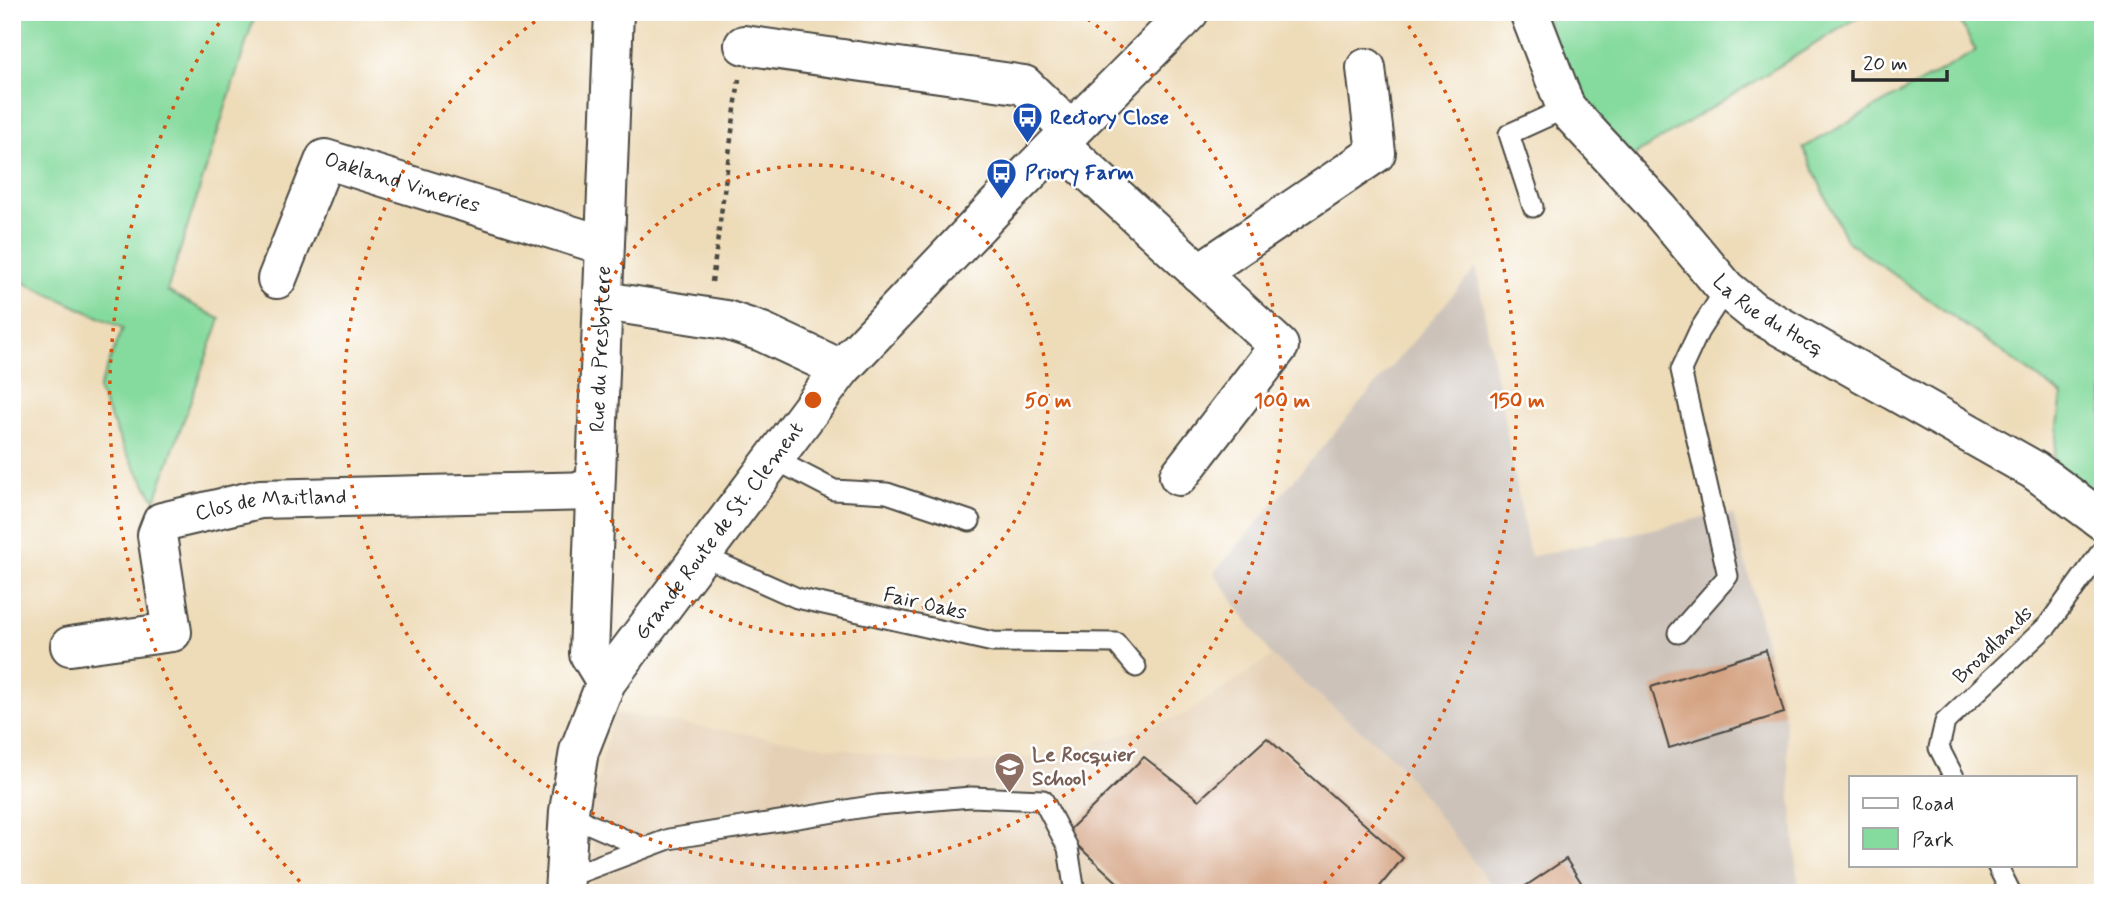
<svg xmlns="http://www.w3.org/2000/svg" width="2115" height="905" font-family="Mynerve,sans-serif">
<rect width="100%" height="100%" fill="#fff"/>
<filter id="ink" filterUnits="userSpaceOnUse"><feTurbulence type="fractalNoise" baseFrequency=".0143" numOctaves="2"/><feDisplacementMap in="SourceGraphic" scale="14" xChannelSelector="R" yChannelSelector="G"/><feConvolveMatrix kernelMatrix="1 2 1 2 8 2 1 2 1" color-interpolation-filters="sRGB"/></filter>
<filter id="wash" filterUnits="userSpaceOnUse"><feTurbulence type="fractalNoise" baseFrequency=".00686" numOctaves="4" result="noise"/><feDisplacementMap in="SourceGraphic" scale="28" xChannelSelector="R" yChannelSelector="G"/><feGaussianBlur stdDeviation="1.57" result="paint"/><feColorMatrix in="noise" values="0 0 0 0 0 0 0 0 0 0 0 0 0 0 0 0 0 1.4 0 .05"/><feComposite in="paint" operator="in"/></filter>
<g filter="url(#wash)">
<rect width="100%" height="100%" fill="#eedcb9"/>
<path fill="#e5d0b5" d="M 1272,656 L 1396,760 L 1497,893 L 591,893 L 594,850 L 589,824 L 613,713 L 948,765 L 1058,755 L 1184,715 Z"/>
<path fill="#ccc2b9" d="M 1476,268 L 1530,557 L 1714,515 L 1733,515 L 1784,713 L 1799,893 L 1497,893 L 1396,760 L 1272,656 L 1214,573 Z"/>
<path fill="#85da9d" stroke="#588264" stroke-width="2" d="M 12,12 L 256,12 L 167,291 L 220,319 L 155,500 L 125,451 L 98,390 L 123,328 L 12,277 Z
M 1543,12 L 1867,12 L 1633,156 L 1579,98 Z
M 1955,12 L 2103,12 L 2103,498 L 2053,465 L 2062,395 L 1846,240 L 1803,148 L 1976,51 Z"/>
<g id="blocks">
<path fill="#d4a382" d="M 1766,650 L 1784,713 L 1669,748 L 1651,687 Z
M 1267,738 L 1403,858 L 1377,890 L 1379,893 L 1129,893 L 1065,834 L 1144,757 L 1199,800 Z
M 1566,859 L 1588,893 L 1515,893 Z"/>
</g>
</g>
<g filter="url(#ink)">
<use href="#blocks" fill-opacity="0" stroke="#484640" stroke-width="2"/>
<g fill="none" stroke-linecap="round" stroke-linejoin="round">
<defs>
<path id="service" d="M 1533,207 L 1509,134 L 1566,108
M 774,459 L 834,490 L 887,493 L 970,521
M 703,556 L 797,598 L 993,642 L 1116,643 L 1136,667
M 1678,633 L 1728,576 L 1681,370 L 1699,331 L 1726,289
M 1954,777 L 1939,748 L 1945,722 L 2048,625 L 2103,549
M 569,811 L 589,824 L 645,848
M 1997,865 L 2011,893
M 565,878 L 669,839 L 877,805 L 971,797 L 1043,800 L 1068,848 L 1075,893"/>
<g id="minor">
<path id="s1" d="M 1529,12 L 1566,108 L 1659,209 L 1726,289 L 1753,311 L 2034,470 L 2103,521"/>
<path d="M 744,45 L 1024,85 L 1071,131"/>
<path d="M 1059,144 L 1279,346 L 1179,476"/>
<path d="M 1199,273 L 1376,153 L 1366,68"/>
<path id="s2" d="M 277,279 L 325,159 L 603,245"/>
<path d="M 604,301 L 726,320 L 762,332 L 841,369"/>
<path id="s3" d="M 70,646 L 172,632 L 157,535 L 162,522 L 260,499 L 594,491"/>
<path id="s4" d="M 606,682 L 589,654 L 614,12"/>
</g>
<g id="primary">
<path id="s5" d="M 564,893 L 569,811 L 579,751 L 606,682 L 841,369 L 1002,200 L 1189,12"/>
</g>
</defs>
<use href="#service" stroke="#484640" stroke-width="23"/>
<use href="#minor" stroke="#484640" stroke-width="42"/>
<use href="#primary" stroke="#484640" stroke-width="42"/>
<path stroke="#484640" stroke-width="4.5" stroke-dasharray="5 5" stroke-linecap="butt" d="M 712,282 L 739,79"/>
<use href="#service" stroke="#fff" stroke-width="19"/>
<use href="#minor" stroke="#fff" stroke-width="38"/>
<use href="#primary" stroke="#fff" stroke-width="38"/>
</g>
</g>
<g fill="none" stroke="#d5540f" stroke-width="3.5" stroke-dasharray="3.5 7">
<circle cx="813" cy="400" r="235"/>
<path d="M1079 13A469 469 0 1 1 547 13"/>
<path d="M307 889A704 704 0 0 1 223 17M1403 17A704 704 0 0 1 1319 889"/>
</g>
<defs>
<symbol id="bus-pin" viewBox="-11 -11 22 30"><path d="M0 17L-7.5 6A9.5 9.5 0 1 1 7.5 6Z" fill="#1a4fb4" stroke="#fff"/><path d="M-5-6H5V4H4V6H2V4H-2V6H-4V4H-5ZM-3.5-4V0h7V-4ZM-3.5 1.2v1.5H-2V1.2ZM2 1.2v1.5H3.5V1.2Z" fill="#fff"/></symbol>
<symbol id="school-pin" viewBox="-11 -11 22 30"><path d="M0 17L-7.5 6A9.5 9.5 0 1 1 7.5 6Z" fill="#8d6e63" stroke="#fff"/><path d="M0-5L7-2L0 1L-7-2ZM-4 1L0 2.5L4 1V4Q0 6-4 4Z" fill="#fff"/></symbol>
</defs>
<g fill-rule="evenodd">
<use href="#bus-pin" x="1010" y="100" width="35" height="47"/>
<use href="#bus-pin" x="984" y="156" width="35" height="47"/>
<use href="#school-pin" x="992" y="750" width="35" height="47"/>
</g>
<g text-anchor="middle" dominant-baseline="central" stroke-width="5" stroke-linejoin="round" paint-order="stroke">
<g font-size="21" font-weight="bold" fill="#164399" stroke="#fff" text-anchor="start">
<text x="1050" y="118">Rectory Close</text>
<text x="1025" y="173">Priory Farm</text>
</g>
<g font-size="21" fill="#2b2b2b" stroke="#fff">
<text stroke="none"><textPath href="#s2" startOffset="210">Oakland Vineries</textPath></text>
<text stroke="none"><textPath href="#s1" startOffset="394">La Rue du Hocq</textPath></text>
<text stroke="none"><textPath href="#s4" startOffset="338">Rue du Presbytere</textPath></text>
<text stroke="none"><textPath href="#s3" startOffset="326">Clos de Maitland</textPath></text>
<text stroke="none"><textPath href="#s5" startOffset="406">Grande Route de St. Clement</textPath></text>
<text transform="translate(925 604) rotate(13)">Fair Oaks</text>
<text transform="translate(1993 645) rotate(-44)">Broadlands</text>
</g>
<g font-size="21" font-weight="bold" fill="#785e54" stroke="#fff" text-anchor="start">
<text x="1032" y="755">Le Rocquier<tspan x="1032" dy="24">School</tspan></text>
</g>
</g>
<circle cx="813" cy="400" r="10" fill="#d5540f" stroke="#fff" stroke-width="3.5"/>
<g font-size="21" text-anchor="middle" font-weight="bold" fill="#d5540f" stroke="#fff" stroke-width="5" stroke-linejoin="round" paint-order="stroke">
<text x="1048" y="407">50 m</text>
<text x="1282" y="407">100 m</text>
<text x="1517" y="407">150 m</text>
</g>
<rect width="2115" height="905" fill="none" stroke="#fff" stroke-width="42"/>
<rect x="1849" y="776" width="228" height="91" fill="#ffffff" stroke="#aaaaaa" stroke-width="2"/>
<rect x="1863" y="798" width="35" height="10" fill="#ffffff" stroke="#aaaaaa" stroke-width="2"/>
<text x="1912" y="810" font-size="21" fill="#2b2b2b">Road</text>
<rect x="1863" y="828" width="35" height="21" fill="#85da9d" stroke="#aaaaaa" stroke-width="2"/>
<text x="1912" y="846" font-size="21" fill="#2b2b2b">Park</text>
<path d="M1853 70v10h94v-10" fill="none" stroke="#2b2b2b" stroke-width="3.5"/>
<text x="1863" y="70" font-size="21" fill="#2b2b2b" stroke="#ffffff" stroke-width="5" paint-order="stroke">20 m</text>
</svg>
